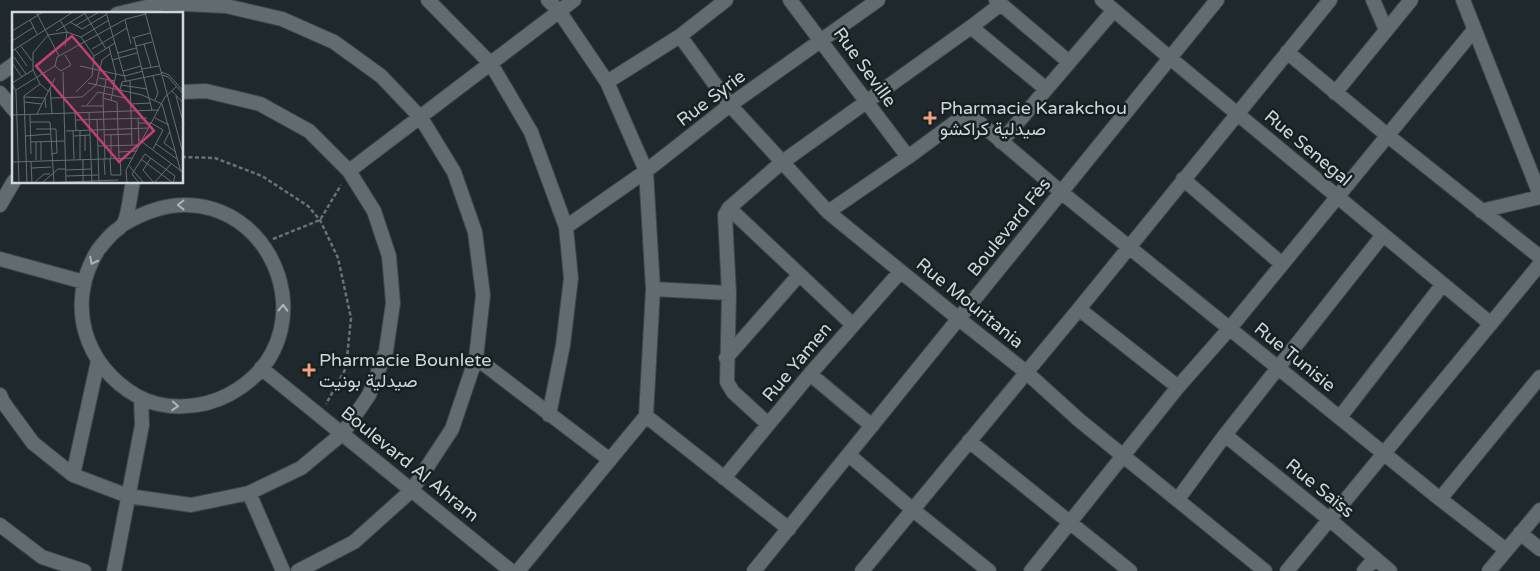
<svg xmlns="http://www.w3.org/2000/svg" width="1540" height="571" font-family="'Varela Round',Vazirmatn,sans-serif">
<rect width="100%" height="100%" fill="#1f292d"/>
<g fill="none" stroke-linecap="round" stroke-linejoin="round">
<defs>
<path id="minor" d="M 428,0 L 491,64 L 531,132 L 566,227 L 571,278 L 563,345 L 549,415
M 790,0 L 908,157
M 996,0 L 1069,62
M 1102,0 L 1170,58 L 1491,324
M 1373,0 L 1386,30
M 1463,0 L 1540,195
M 117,14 L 164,3 L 226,6 L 282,19 L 334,42 L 381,76 L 421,118 L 454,172 L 475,232 L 483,295 L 476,358 L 452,429 L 412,490 L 354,542 L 298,571
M 971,27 L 1046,89
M 680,36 L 730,105 L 828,212 L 959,319 L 1026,372 L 1079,420 L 1265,571
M 1287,52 L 1387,135 L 1540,257
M 0,74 L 14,64
M 607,82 L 680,36 L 726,0
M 0,93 L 14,110
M 1335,93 L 1411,0
M 1001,142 L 1114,10
M 349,171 L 574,0
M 1183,179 L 1282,264
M 0,205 L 14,181
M 729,208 L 853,325
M 1481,211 L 1540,197
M 828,212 L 908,157 L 961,118 L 968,115 L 974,118 L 1061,192 L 1440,499 L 1506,550
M 124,224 C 254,146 348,331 228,395 C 201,409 164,411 137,396 C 84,366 65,303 98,250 C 102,245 106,240 110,236 C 114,231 121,228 124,223 C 129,213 130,194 133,182
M 566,227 L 646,171 L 730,105 L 878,0
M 0,259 L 84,282
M 653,289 L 729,293
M 1079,309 L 1178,387
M 476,358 L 610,460
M 726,358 L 799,275
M 261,368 L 511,571
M 810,374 L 872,426
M 0,395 L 3,402 L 33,443 L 73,475 L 128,496 L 191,505 L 249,493 L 301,468 L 343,433 L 369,395 L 386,351 L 393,303 L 389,256 L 374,211 L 349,171 L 309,131 L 260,104 L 206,91 L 182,92
M 646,416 L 789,529
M 1340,417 L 1443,284
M 768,424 L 733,392 L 727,382 L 729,293 L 725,215 L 729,208 L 781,163 L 971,27 L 1001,4
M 1225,435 L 1329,519 L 1390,571
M 969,441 L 1130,571
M 849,455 L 912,509 L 989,571
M 73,475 L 98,361
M 724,478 L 810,374 L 900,272
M 249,493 L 283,571
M 1178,499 L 1225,435 L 1383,235
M 1440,499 L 1540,377
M 0,525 L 42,557 L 84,571
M 1520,533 L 1540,549
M 114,571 L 142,425 L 141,398
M 518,571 L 646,416 L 653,289 L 646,171 L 607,82 L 559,11 L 548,0
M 754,571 L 1217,0
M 862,571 L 1079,309 L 1330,0
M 1031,571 L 1178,387 L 1230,328 L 1474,30
M 1287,571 L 1540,264
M 1364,571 L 1375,558
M 1489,571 L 1540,510"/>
</defs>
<use href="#minor" stroke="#3c4548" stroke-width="16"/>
<path stroke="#6a7276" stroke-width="2.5" stroke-dasharray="4 2.5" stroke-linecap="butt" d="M 182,157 L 215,158 L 262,176 L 308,206 L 320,220 L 338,258 L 351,318 L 346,368 L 326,404
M 273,239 L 320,220 L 341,185"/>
<use href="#minor" stroke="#606c70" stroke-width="14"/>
</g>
<defs><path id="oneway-chevron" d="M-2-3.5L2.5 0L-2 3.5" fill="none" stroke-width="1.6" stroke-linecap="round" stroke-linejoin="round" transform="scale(1.25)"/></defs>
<g stroke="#aeb6ba">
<use href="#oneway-chevron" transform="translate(181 205) rotate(179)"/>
<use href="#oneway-chevron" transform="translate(93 261) rotate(117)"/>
<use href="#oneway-chevron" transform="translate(283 308) rotate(-89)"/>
<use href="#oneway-chevron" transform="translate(175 406) rotate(5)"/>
</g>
<g fill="#f39f82" stroke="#152023" stroke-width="2">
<path d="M927.5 110.5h5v5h5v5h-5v5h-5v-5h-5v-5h5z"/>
<path d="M306.5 362.5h5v5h5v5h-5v5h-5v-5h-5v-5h5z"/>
</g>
<g text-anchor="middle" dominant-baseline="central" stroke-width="5" stroke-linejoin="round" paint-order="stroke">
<g font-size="18" fill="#d0d6d9" stroke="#152023">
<text transform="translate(865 67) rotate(54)">Rue Seville</text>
<text transform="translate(711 98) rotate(-37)">Rue Syrie</text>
<text transform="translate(1308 148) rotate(40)">Rue Senegal</text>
<text transform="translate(1009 227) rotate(-51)">Boulevard Fès</text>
<text transform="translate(970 303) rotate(39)">Rue Mouritania</text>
<text transform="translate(1295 357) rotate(39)">Rue Tunisie</text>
<text transform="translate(797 362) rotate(-50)">Rue Yamen</text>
<text transform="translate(410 464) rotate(39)">Boulevard Al Ahram</text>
<text transform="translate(1320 488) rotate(39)">Rue Saïss</text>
</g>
<g font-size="18" fill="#d0d6d9" stroke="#152023" text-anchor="start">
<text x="940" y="108">Pharmacie Karakchou<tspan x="940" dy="21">صيدلية كراكشو</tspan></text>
<text x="319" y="360">Pharmacie Bounlete<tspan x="319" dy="21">صيدلية بونيت</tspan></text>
</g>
</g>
<g transform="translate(12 12)">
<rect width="171" height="171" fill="#1f292d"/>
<path fill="none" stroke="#666e72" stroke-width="1" d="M 24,0 L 47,44M 72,0 L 94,37M 94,0 L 114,70M 133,0 L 172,145M 18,8 L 25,22M 48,8 L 55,20 L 53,34M 113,8 L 119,32M 58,10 L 70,17 L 95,2M 63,14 L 87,0M 0,19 L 31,0M 44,19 L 75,0M 69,25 L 97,8M 120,26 L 138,21M 122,26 L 140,98M 0,29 L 22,15M 132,32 L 139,55M 8,33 L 20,49M 124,34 L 140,30M 97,35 L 104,62 L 99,88M 3,37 L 15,54M 80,37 L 115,16M 0,39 L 61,0M 106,41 L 124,36M 53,43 L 59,53 L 49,59 L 43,54 L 45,45 L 114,7 L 134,2M 82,44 L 103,31M 2,45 L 14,62M 100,48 L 125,41M 0,51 L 10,65M 68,54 L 113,64 L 131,59M 130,57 L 147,54M 111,59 L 129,54M 51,60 L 54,171M 149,60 L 157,63 L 172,80M 150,63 L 156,65 L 172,83M 141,64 L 146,81 L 143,88M 87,66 L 103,69M 118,69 L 120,133M 0,71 L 21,58M 76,71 L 130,83 L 150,92 L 169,160M 0,72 L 4,79 L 7,171M 109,73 L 135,77M 38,76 L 40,102M 4,78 L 43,54M 108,78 L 110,70 L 149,62M 36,79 L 28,72 L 21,58 L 21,41 L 36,23 L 55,20 L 69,25 L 82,44 L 80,64 L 64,80M 160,79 L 172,92M 86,80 L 113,86M 164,84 L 172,113M 12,85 L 33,86 L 34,96M 39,86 L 70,85 L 84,73 L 90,48 L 98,42M 91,86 L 105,90 L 107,146M 12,90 L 30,92M 119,92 L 139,91M 75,93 L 86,80M 69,94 L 91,94M 63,101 L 64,118M 77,101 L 80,171M 25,102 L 43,66M 0,103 L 147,98M 18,103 L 19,142M 126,106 L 127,133M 143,106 L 157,113M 85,107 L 87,171M 64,108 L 135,106M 18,110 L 38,110 L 42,171M 126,111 L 139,111 L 151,118 L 141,137M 24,117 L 44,117 L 45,141 L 39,142M 54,119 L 137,116M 61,119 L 62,147M 68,119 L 68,148M 158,119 L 152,131 L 164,140M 73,123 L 73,139M 92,123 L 120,122M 99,123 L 99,146M 13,124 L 38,122M 62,124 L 78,123M 126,127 L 172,161M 19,130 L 53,129M 24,130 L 24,148M 29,130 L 29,148M 144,132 L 165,147M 86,134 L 128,133M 106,140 L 125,139M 139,146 L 131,158 L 142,171M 92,147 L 93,163M 93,147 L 91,86 L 94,68M 98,147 L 99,163M 129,147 L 161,171M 71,148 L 71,169M 19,149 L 20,171M 0,150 L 121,146M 117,154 L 132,171M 20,156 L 39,155M 54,158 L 79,157M 99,163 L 109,163 L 108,146M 54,164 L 86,163M 31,170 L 46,157 L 53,157M 15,171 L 12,84 L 28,72M 22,171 L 32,162 L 38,162M 30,171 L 106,168M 115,171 L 114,158 L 153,85 L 164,75M 127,171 L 120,162 L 133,142 L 163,164 L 161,171M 142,171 L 159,152"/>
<path fill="#c53e74" fill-opacity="0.15" stroke="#c53e74" stroke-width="2.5" d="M 60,24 L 142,119 L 107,150 L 24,54 Z"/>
<rect width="171" height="171" fill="none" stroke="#d0d6d9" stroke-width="2.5"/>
</g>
</svg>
